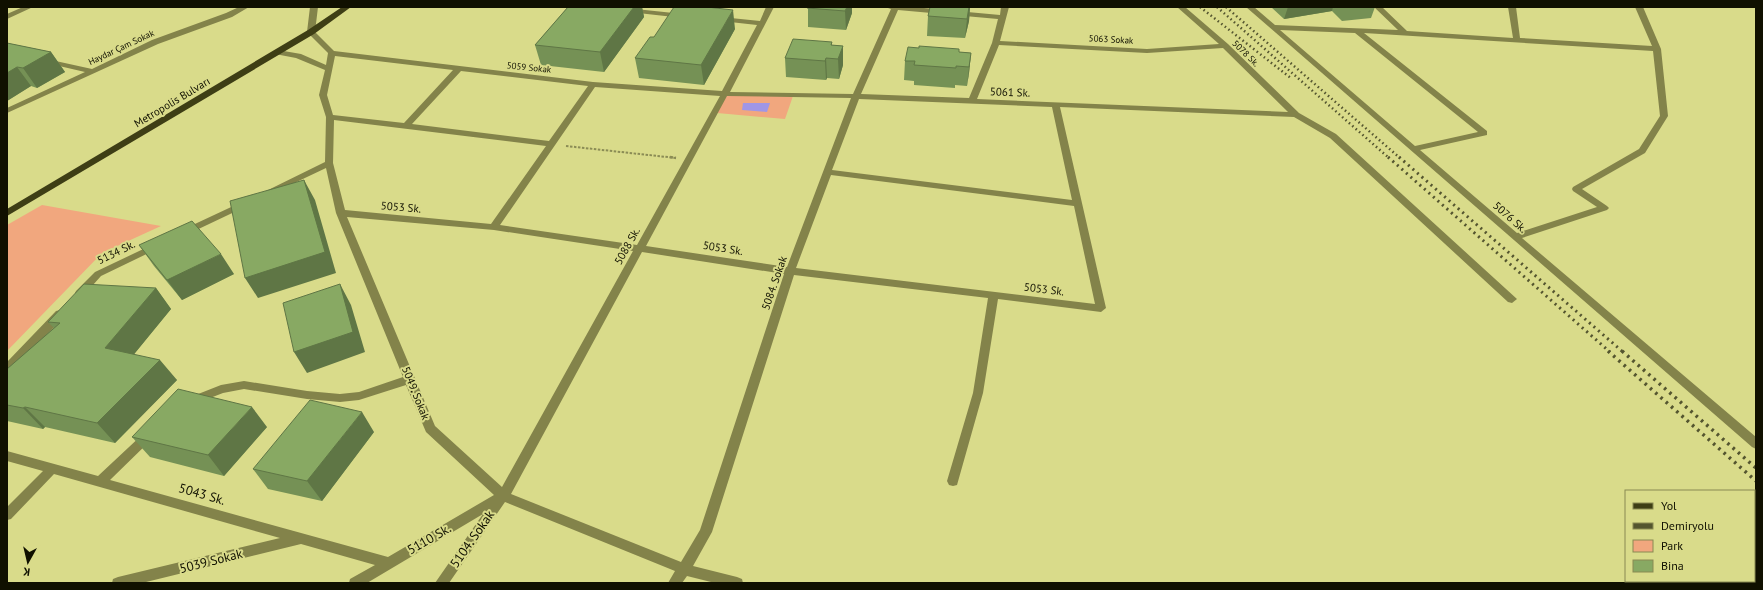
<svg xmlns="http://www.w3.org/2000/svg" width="1763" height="590" font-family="'PT Sans',sans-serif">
<rect width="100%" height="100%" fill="#d9db8a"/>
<path fill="#f1a77e" d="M 724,94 L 793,96 L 785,119 L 717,113 Z
M 42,205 L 161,226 L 102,253 L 7,351 L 7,225 Z"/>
<path fill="#a096e6" d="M 743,103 L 770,103 L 767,112 L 742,110 Z"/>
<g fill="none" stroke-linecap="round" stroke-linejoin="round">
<path stroke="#8b8c55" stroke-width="2" stroke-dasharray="2.5 1.5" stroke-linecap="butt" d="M 566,146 L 676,158"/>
<path stroke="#8b8c55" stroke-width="2.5" stroke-dasharray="3 2" stroke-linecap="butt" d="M 670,157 L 676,158"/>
<path fill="#83834a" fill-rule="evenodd" d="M 23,7 L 33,7 L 7,19 L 7,14 Z
M 239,7 L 249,7 L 232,17 L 158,44 L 7,113 L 7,108 L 85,72 L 42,62 L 42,58 L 92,69 L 152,40 L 226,13 Z
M 310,7 L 318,7 L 315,32 L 334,51 L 593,82 L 722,91 L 757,25 L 721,21 L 717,19 L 721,17 L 760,21 L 766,7 L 774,7 L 730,92 L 853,94 L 891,9 L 885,7 L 913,7 L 1000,15 L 1001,7 L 1009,7 L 1000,41 L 1147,49 L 1219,44 L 1177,7 L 1185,7 L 1228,44 L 1299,113 L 1336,134 L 1517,299 L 1512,303 L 1508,302 L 1330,138 L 1294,117 L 1060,107 L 1106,308 L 1101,312 L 998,299 L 983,393 L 957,485 L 953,486 L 949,485 L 947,481 L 973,393 L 988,298 L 794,275 L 712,532 L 693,566 L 737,577 L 742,579 L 743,583 L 715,583 L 687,576 L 682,583 L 668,583 L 675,571 L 505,502 L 449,583 L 435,583 L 483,514 L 367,583 L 349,583 L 350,579 L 375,565 L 301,544 L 142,583 L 112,583 L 113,579 L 118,577 L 280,538 L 54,474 L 11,519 L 7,520 L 7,507 L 43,471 L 7,461 L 7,451 L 98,476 L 144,433 L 148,431 L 152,433 L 154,436 L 152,439 L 110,480 L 388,557 L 494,495 L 426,432 L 406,385 L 359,400 L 340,402 L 307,399 L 244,389 L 223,393 L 192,405 L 188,404 L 186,401 L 188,398 L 221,385 L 244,381 L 307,391 L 340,394 L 359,392 L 403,377 L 336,213 L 326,168 L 269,195 L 263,195 L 262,193 L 325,162 L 326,117 L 319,95 L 325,70 L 296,58 L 275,54 L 274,52 L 278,50 L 301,54 L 326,65 L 328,53 L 307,32 ZM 898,10 L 998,19 L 992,43 L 969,98 L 861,94 ZM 999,45 L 1147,53 L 1223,48 L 1288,112 L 977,99 ZM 335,56 L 453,70 L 404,123 L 333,115 L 327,95 ZM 461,71 L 588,86 L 549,141 L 412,124 ZM 595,87 L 720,96 L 637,245 L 500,225 ZM 727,96 L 851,98 L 787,267 L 646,246 ZM 859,99 L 1052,107 L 1072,200 L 832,170 ZM 334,120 L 546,146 L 491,224 L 345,210 L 333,163 ZM 831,175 L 1074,206 L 1095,304 L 796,268 ZM 347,217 L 494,230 L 633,251 L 502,487 L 435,426 ZM 642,252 L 784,274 L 700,530 L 681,562 L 511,494 Z
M 1246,7 L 1254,7 L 1275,25 L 1398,30 L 1374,7 L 1382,7 L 1407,31 L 1513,38 L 1508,7 L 1516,7 L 1520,38 L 1652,46 L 1635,7 L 1643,7 L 1661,49 L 1668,116 L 1645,153 L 1582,189 L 1607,206 L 1609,208 L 1607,210 L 1522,238 L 1756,437 L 1756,449 L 1752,447 ZM 1280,30 L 1355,33 L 1478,132 L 1415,146 ZM 1364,33 L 1653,51 L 1660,116 L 1639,149 L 1573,187 L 1572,189 L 1573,191 L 1597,207 L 1517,233 L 1420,150 L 1487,135 L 1487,131 Z
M 626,8 L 683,14 L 687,16 L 683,18 L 629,12 L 626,12 Z
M 244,201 L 249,204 L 247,206 L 188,234 L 185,235 L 180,232 L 182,230 Z
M 156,243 L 161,246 L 159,248 L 101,276 L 84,295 L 76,295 L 75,293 L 76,291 L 95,272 Z
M 60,310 L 64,311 L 65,314 L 64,317 L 11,372 L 7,373 L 7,362 L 56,311 Z"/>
<path fill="#3e3e15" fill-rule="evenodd" d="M 342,7 L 351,7 L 314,34 L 7,216 L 7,209 L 308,30 Z"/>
<path stroke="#54552f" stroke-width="2.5" stroke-dasharray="1.5 3" stroke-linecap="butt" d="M 1200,7 L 1292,79
M 1217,7 L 1389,158
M 1226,7 L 1400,158"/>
<path stroke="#54552f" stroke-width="3" stroke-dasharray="2 4" stroke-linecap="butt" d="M 1388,157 L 1610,352
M 1399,157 L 1623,352"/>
<path stroke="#54552f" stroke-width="3.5" stroke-dasharray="2.5 4.5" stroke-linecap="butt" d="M 1608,351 L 1756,481
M 1622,351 L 1756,468"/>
</g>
<path fill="#759155" d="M 568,7 L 642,7 L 644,17 L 604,72 L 541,65 L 535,45 Z
M 808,7 L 852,7 L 852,13 L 846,30 L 808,27 Z
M 930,7 L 970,7 L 969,21 L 965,38 L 927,36 L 928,16 Z
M 1271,7 L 1375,7 L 1371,18 L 1342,21 L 1332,11 L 1284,19 Z
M 735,29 L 704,85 L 639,78 L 635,58 L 654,37 Z
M 832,42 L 832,45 L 843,46 L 843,65 L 839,79 L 827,78 L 826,80 L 786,77 L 785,58 Z
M 7,43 L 51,52 L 65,72 L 37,88 L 31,86 L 7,101 Z
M 959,52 L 971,53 L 969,73 L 967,86 L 955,85 L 955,88 L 914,85 L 914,81 L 904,80 L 905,61 Z
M 139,245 L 234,274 L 182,300 L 154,266 Z
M 156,288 L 171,309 L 134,354 L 177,380 L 115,443 L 45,427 L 43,429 L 7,421 L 7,369 L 54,328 L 48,322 Z
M 267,427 L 224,476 L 150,457 L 132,437 Z
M 374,432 L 322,501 L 268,489 L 253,469 Z"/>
<path fill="#5f7645" d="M 634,7 L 642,7 L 644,17 L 604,72 L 600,52 Z
M 847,7 L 852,7 L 852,13 L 846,30 L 845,11 Z
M 969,7 L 970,7 L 969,21 L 965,38 L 967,19 Z
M 1288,7 L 1333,7 L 1332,11 L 1284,19 Z
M 733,10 L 735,29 L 704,85 L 701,65 Z
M 843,46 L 843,65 L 839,79 L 838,59 Z
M 51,52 L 65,72 L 37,88 L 23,68 Z
M 971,53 L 969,73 L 967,86 L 969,67 Z
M 826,58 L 827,78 L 826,80 L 825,61 Z
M 17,67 L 31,86 L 7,101 L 7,73 Z
M 304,180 L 315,200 L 336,273 L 258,298 L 245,278 Z
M 221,254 L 234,274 L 182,300 L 167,280 Z
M 340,284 L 351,305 L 365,352 L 307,373 L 294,352 Z
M 156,288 L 171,309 L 122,369 L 105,348 Z
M 160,360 L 177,380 L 115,443 L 97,423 Z
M 25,407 L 45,427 L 43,429 L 23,408 Z
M 252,407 L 267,427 L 224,476 L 208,455 Z
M 362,412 L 374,432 L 322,501 L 307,481 Z"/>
<path fill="#88a963" stroke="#5f7645" d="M 568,7 L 634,7 L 600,52 L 535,45 Z
M 674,7 L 707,7 L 733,10 L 701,65 L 635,58 L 650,37 L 654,37 Z
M 808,7 L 847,7 L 845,11 L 807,8 Z
M 930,7 L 969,7 L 967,19 L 928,16 Z
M 793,39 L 832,42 L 831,45 L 843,46 L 838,59 L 826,58 L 825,61 L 785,58 Z
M 7,43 L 51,52 L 23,68 L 17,67 L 7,73 Z
M 919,46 L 959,49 L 959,52 L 971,53 L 969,67 L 956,66 L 956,68 L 914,65 L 915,61 L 905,61 L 908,47 L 919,48 Z
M 304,180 L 325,252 L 245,278 L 230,201 Z
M 192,221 L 221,254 L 167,280 L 139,245 Z
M 84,284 L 156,288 L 105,348 L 160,360 L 97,423 L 25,407 L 23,408 L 7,405 L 7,369 L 60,323 L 48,322 Z
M 340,284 L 353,332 L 294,352 L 283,303 Z
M 178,389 L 252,407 L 208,455 L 132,437 Z
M 310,400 L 362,412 L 307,481 L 253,469 Z"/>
<g text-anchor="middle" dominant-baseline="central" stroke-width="4" stroke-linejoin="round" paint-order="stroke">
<g font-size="9" fill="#101000" stroke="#d9db8a">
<text transform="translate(1111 39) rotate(3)">5063 Sokak</text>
<text transform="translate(121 47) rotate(-25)">Haydar Çam Sokak</text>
<text transform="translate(1246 53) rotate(44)">5078 Sk.</text>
<text transform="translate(529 67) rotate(6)">5059 Sokak</text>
</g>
<g font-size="11" fill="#101000" stroke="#d9db8a">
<text transform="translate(1010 92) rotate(2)">5061 Sk.</text>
<text transform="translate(172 102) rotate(-31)">Metropolis Bulvarı</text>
<text transform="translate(401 207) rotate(5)">5053 Sk.</text>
<text transform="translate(1510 217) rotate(41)">5076 Sk.</text>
<text transform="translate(627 246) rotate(-61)">5088 Sk.</text>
<text transform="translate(723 248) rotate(9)">5053 Sk.</text>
<text transform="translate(116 252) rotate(-26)">5134 Sk.</text>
<text transform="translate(774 283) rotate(-71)">5084. Sokak</text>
<text transform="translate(1044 289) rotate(7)">5053 Sk.</text>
<text transform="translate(416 393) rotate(68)">5049. Sokak</text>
</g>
<g font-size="13" fill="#101000" stroke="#d9db8a">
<text transform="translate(202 494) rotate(16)">5043 Sk.</text>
<text transform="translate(429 539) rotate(-30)">5110 Sk.</text>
<text transform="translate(472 539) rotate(-55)">5104. Sokak</text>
<text transform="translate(211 561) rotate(-14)">5039 Sokak</text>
</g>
</g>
<rect width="1763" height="590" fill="none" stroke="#101000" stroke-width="16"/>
<rect x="1625" y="490" width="130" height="92" fill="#d9db8a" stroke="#898a53"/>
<rect x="1633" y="503" width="20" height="6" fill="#3e3e15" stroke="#898a53"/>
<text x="1661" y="510" font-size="12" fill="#101000">Yol</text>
<rect x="1633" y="523" width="20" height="6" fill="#54552f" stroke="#898a53"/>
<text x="1661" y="530" font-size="12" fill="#101000">Demiryolu</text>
<rect x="1633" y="540" width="20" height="12" fill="#f1a77e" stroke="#898a53"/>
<text x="1661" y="550" font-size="12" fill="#101000">Park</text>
<rect x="1633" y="560" width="20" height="12" fill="#88a963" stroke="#898a53"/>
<text x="1661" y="570" font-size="12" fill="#101000">Bina</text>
<g transform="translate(28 562) rotate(188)" stroke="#d9db8a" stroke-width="3" paint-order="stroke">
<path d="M0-3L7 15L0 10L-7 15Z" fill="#101000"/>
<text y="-6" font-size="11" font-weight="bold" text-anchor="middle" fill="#101000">K</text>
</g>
</svg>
